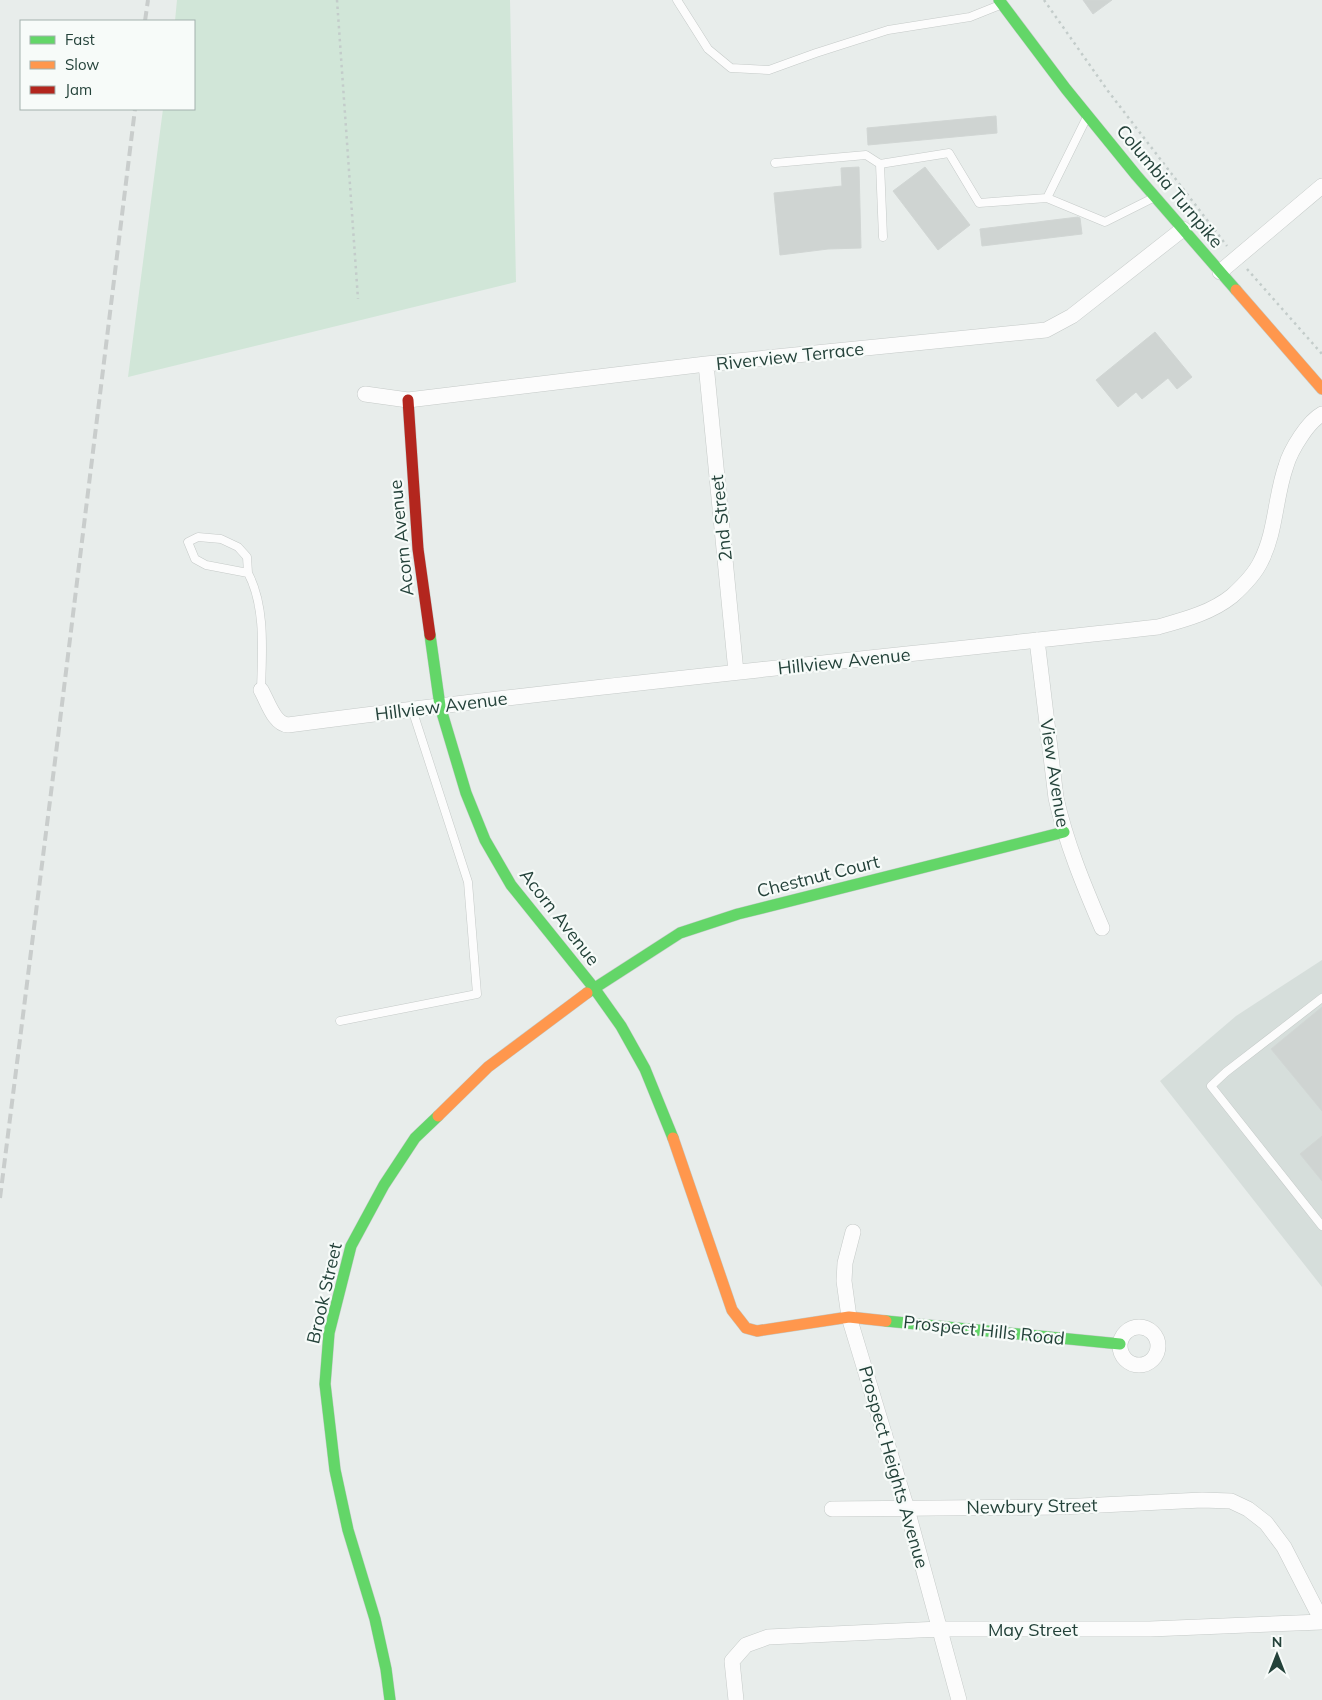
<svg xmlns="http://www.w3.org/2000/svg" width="1322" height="1700" font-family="Mulish,sans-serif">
<rect width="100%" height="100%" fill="#e8edeb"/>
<path fill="#d6dedb" d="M 1322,960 L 1322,1287 L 1160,1081 L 1236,1016 Z"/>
<path fill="#d1e6d8" d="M 177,0 L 510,0 L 516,282 L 128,377 L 163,109 L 194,109 L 194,21 L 175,21 Z"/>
<path fill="#cfd4d2" stroke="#d1d6d4" d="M 1083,0 L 1112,0 L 1093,14 Z
M 996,116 L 997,133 L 868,145 L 867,128 Z
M 859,167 L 861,248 L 828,249 L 780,255 L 774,193 L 842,186 L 841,168 Z
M 925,167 L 970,225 L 938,250 L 893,191 Z
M 1078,217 L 1080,218 L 1082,234 L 982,246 L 980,229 Z
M 1155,332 L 1192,377 L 1177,389 L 1168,378 L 1142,399 L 1136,392 L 1118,407 L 1096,380 Z
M 1322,1007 L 1322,1111 L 1271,1049 Z
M 1322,1136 L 1322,1181 L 1300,1154 Z"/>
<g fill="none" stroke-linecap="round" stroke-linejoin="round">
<defs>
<path id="lane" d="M 677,0 L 708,49 L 731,68 L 769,70 L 816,53 L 888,30 L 970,17 L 1000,5
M 775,163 L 866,155 L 880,164 L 949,153 L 979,203 L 1047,198 L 1105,222 L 1151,199
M 880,164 L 883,237
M 1047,198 L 1086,119
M 248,573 L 247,557 L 238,547 L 221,539 L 198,537 L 188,542 L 195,559 L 206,565 L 248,573 C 266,607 262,652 261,690
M 1322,998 L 1226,1072 L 1211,1086 L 1322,1226
M 340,1021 L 477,994 L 468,882 L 412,709"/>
<path id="street" d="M 1220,272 L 1322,186
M 706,364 L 736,672
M 365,394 L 408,400 L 706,364 L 1046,330 L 1072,316 L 1183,229
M 1037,640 L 1056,798 C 1066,843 1084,886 1102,928
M 261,690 C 268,702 274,724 288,725 C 578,687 868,659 1158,627 C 1183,620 1211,613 1232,596 C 1242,587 1255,574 1261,561 C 1276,532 1275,497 1286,466 C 1289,455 1295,445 1301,436 C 1307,427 1313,419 1322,414
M 853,1232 L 845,1263 L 844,1281 L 849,1317 L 907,1509 L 959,1700
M1120 1346a19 19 0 1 1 38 0a19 19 0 1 1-38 0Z
M 832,1509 L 1060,1507 L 1202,1500 L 1231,1501 L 1248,1509 L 1266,1523 L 1284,1547 L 1322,1621
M 736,1700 L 732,1661 L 746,1645 L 768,1637 L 940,1629 L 1150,1629 L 1322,1622"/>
<path id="fast" d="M 999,0 L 1066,89 L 1136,175 L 1236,290
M 430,635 L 440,706 L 466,793 L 485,840 L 511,885 L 594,988 L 621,1026 L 645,1069 L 673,1138
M 587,993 L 680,933 L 738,914 L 1064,832
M 886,1321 L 1120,1344
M 390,1700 L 386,1669 L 375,1619 L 348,1530 L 335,1470 L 325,1384 L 329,1333 L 351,1246 L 384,1185 L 415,1138 L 438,1116"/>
<path id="slow" d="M 1236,290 L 1322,389
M 438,1116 L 488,1067 L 587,993
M 673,1138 L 732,1310 L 746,1328 L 757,1331 L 849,1317 L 886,1321"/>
<path id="jam" d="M 408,400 L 418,549 L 430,635"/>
</defs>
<use href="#lane" stroke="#c5cac8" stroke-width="9"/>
<use href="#street" stroke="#c5cac8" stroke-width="16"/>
<use href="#fast" stroke="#c3cbc8" stroke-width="12"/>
<use href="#slow" stroke="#c3cbc8" stroke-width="12"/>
<use href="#jam" stroke="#c3cbc8" stroke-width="12"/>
<path stroke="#c3ccca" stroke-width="2.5" stroke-dasharray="2.5 4" stroke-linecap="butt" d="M 337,0 L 358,299
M 1044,0 L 1108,91 L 1227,246
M 1247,269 L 1322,354"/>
<use href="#lane" stroke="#fcfcfc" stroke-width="8"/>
<use href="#street" stroke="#fcfcfc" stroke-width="15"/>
<use href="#fast" stroke="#63d668" stroke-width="11"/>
<use href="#slow" stroke="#ff974d" stroke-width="11"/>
<use href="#jam" stroke="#b3261e" stroke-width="11"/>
<path stroke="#c9cdcc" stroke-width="4" stroke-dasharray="10 5" stroke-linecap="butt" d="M 145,21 L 148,0
M 0,1198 L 57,745 L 135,109"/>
</g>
<g text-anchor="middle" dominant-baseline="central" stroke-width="4.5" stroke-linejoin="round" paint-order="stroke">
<g font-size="18" fill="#24423a" stroke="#f7fbf9">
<text transform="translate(1170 186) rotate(50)">Columbia Turnpike</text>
<text transform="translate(790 356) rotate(-6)">Riverview Terrace</text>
<text transform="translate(721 518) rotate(-96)">2nd Street</text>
<text transform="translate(401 538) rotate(-96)">Acorn Avenue</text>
<text transform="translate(844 661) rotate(-6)">Hillview Avenue</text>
<text transform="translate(441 706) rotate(-7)">Hillview Avenue</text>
<text transform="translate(1055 773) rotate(81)">View Avenue</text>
<text transform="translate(818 876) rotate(-14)">Chestnut Court</text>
<text transform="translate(560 917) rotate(52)">Acorn Avenue</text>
<text transform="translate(324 1293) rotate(-77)">Brook Street</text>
<text transform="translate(984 1330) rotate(6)">Prospect Hills Road</text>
<text transform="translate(894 1467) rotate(74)">Prospect Heights Avenue</text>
<text transform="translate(1032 1506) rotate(-1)">Newbury Street</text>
<text x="1033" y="1629">May Street</text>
</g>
</g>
<rect x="20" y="20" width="175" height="90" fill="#f7fbf9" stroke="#a3b1ad"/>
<rect x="30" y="36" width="25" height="8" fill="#63d668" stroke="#a3b1ad"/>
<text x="65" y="45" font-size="15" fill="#24423a">Fast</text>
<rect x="30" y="61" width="25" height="8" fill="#ff974d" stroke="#a3b1ad"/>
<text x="65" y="70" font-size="15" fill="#24423a">Slow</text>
<rect x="30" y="86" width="25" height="8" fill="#b3261e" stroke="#a3b1ad"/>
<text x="65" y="95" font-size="15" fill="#24423a">Jam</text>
<g transform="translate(1277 1655)" stroke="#f7fbf9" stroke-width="4" paint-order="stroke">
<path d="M0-4L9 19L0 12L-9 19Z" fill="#24423a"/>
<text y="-8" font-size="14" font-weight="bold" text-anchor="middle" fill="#24423a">N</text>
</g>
</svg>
